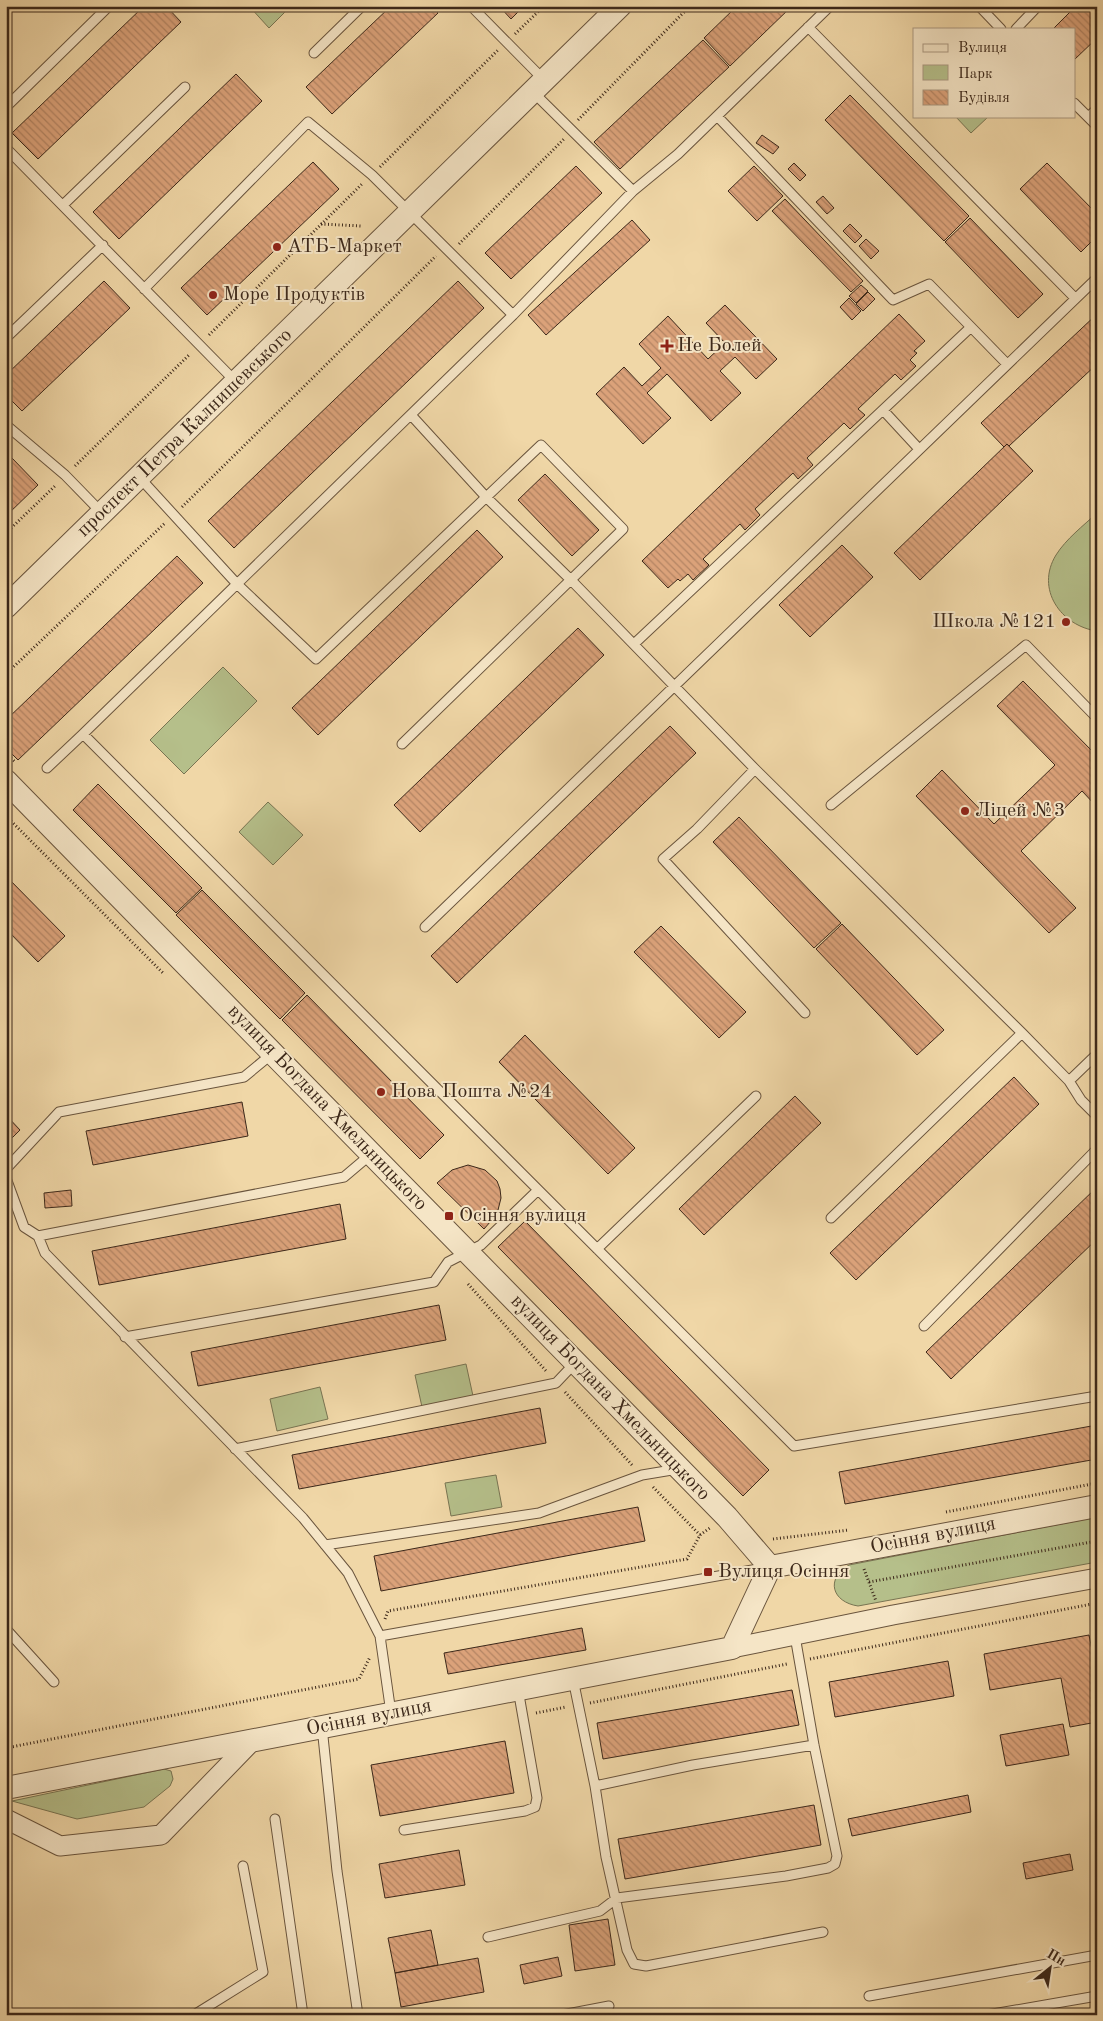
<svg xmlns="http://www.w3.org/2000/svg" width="1103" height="2021" font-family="'Old Standard TT',serif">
<defs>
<pattern id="building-back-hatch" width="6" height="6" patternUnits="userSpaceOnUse" patternTransform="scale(1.25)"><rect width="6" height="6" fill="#dba27a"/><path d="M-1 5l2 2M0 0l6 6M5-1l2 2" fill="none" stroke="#b38463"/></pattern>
</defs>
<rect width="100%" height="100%" fill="#f0d7a7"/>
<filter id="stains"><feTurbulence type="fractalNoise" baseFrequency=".004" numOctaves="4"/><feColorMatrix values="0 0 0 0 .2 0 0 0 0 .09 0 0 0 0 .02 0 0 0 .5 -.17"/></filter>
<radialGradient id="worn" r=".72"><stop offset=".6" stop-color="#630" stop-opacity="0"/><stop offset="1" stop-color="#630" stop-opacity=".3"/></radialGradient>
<path fill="#b5bf8a" stroke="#787452" d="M 249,6 L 291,6 L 269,28 Z
M 955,116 L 989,116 L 971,133 Z
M 1097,513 L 1097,631 C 1061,626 1035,589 1056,555 C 1066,539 1083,526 1097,513 Z
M 223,667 L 257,701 L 184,774 L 150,740 Z
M 268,802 L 303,835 L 273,865 L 239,832 Z
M 466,1364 L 473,1396 L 422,1407 L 415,1375 Z
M 320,1387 L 328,1419 L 277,1431 L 270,1399 Z
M 496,1475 L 502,1507 L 451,1516 L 445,1483 Z
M 1097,1517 L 1097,1562 L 858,1606 C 832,1602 825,1579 849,1565 Z
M 164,1769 L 171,1771 L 173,1779 L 170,1786 L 144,1807 L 77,1819 L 12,1801 Z"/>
<path fill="url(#building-back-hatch)" stroke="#3c281a" d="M 144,6 L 166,6 L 181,22 L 38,159 L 12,133 Z
M 391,6 L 432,6 L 438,13 L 332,114 L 306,87 Z
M 499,6 L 524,6 L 511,19 Z
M 737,6 L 792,6 L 730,66 L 704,38 Z
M 1076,6 L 1097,6 L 1097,38 L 1074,60 L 1074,29 L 1053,29 Z
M 703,40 L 729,67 L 620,169 L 594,142 Z
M 236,74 L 262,101 L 119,239 L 93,212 Z
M 850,95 L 969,216 L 944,241 L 825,120 Z
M 762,135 L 779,147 L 773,154 L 756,143 Z
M 313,162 L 339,189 L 207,315 L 181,288 Z
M 794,163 L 806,175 L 800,181 L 788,169 Z
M 1047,163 L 1097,214 L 1097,236 L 1081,252 L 1020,189 Z
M 576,166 L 602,193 L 511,279 L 485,253 Z
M 754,166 L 783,196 L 757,221 L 728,191 Z
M 823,196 L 834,208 L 827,214 L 816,202 Z
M 785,199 L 863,281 L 851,292 L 772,211 Z
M 970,218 L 1043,294 L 1018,318 L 945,242 Z
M 632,220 L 650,240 L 546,335 L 528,315 Z
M 850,224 L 862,236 L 855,243 L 843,231 Z
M 866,239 L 879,251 L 871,259 L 859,246 Z
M 104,281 L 130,308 L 22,411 L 6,395 L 6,375 Z
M 458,281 L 484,308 L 234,548 L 208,521 Z
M 861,285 L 868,291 L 856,303 L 849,296 Z
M 868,292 L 875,299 L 863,311 L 856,304 Z
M 849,298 L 861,311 L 852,320 L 840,307 Z
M 725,305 L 777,359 L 756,379 L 735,357 L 720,371 L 741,393 L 711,421 L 667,374 L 647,393 L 671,418 L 643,444 L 596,394 L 624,367 L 642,386 L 661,368 L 639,344 L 668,316 L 708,359 L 725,343 L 706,323 Z
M 899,314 L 925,341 L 914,351 L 917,353 L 910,360 L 916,366 L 901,380 L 895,374 L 858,409 L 865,415 L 850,429 L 844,423 L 807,458 L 813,465 L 798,479 L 793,473 L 755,509 L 760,515 L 745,530 L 740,524 L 703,559 L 709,565 L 693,580 L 688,574 L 680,581 L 678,579 L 668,588 L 642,561 Z
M 1097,314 L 1097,364 L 1009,446 L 1007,444 L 1004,447 L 981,423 Z
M 1007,444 L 1033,471 L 920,580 L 894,553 Z
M 12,458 L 38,485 L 6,516 L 6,464 Z
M 545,474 L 599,530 L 572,556 L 518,500 Z
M 477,530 L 503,557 L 318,735 L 292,708 Z
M 842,545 L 873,577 L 810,637 L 779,605 Z
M 177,556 L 203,583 L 18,760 L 6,748 L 6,720 Z
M 578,628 L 604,655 L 420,832 L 394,805 Z
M 1023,681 L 1097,756 L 1097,807 L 1082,791 L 1021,851 L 1076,908 L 1049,933 L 916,796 L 942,770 L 994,824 L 1055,765 L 997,706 Z
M 670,726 L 696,753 L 457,983 L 431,956 Z
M 98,784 L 202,888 L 176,913 L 73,810 Z
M 739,817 L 841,923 L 814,948 L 713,842 Z
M 6,876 L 65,936 L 38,962 L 6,929 Z
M 202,890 L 305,993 L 280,1019 L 176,915 Z
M 842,924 L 944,1030 L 917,1055 L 816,949 Z
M 661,926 L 746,1012 L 719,1038 L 634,952 Z
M 307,995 L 444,1135 L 420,1159 L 282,1020 Z
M 525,1035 L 635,1148 L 608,1174 L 499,1062 Z
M 1014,1077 L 1039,1104 L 856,1280 L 830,1253 Z
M 795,1096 L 821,1123 L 704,1235 L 679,1209 Z
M 242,1102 L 248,1136 L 93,1165 L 86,1131 Z
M 6,1115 L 20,1130 L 6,1144 Z
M 468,1165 L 485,1170 L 497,1181 L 500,1189 L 501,1198 L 497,1214 L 484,1229 L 437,1183 L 452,1170 Z
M 1097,1187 L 1097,1239 L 951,1379 L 926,1352 Z
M 71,1190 L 72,1206 L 45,1208 L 44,1193 Z
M 340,1204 L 346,1239 L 99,1285 L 92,1251 Z
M 525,1221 L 769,1470 L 743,1496 L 498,1247 Z
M 439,1305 L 446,1340 L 198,1386 L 191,1352 Z
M 540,1408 L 546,1443 L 299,1489 L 292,1455 Z
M 1097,1425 L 1097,1459 L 845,1504 L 839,1472 Z
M 638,1507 L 645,1541 L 381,1591 L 374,1556 Z
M 582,1628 L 586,1650 L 448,1674 L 444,1653 Z
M 1089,1635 L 1097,1675 L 1097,1722 L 1070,1727 L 1061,1678 L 990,1690 L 984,1654 Z
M 948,1661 L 954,1696 L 835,1717 L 829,1682 Z
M 792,1690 L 799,1725 L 603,1759 L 597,1723 Z
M 1063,1724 L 1069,1755 L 1006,1766 L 1000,1735 Z
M 505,1741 L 514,1793 L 380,1816 L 371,1765 Z
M 968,1795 L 971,1812 L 852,1836 L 848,1819 Z
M 814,1805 L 821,1845 L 625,1879 L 618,1839 Z
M 459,1850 L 465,1885 L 385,1898 L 379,1864 Z
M 1070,1854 L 1073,1870 L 1026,1879 L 1023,1863 Z
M 608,1919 L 615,1965 L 575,1971 L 569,1925 Z
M 431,1930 L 438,1965 L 395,1973 L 388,1938 Z
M 558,1957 L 562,1976 L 524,1984 L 520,1965 Z
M 478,1958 L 484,1992 L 401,2007 L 395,1973 Z"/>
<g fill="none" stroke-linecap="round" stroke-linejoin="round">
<defs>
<path id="service" d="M 471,6 L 544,80
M 979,6 L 1001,29
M 808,27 L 1075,298
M 1016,29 L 1038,6
M 314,53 L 362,6
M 533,92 L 633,191
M 1074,103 L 1097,126
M 6,107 L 108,7
M 1088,117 L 1097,109
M 6,148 L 236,382
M 63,205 L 185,87
M 144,289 L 308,122 L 372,175 L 513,315
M 971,327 L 1007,364
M 9,335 L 103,245
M 883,410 L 919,449
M 411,415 L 486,497 L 571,580 L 755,769 L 1022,1033 L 1069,1081 L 1081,1100 L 1097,1116
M 6,425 L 65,475 L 102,513
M 140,478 L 237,584 L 316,659 L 541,445 L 623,529 L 402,744
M 634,644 L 971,327 L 929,284 L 893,300 L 717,116
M 83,734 L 513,315 L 633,191 L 678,154 L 830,6
M 47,768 L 83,734 L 794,1446 L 1097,1396
M 755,769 L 697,829 L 663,859 L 805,1013
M 831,805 L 1026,645 L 1097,718
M 425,927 L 1097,278
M 1069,1081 L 1097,1054
M 6,1169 L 59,1112 L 244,1077 L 273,1053
M 6,1178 L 24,1227 L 38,1236 L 45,1253 L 303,1518 L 348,1573 L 380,1636 L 391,1713
M 831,1218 L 1022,1033
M 38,1236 L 344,1177 L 370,1155
M 597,1249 L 756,1096
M 924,1326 L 1097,1149
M 125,1337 L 434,1282 L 448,1262 L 481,1245 L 538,1190
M 235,1449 L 556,1383 L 575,1363
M 325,1545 L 539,1513 L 642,1475 L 678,1469
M 6,1629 L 54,1682
M 380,1636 L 768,1567
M 573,1679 L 595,1786 L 693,1765 L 814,1745
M 322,1727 L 337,1871 L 358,2015
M 595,1786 L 606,1857 L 627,1950 L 634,1964 L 646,1966 L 823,1932
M 275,1819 L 303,2015
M 404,1830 L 525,1811 L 535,1807 L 537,1798 L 518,1689
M 488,1937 L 600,1911 L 617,1898 L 786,1876 L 828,1868 L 835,1864 L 837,1856 L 814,1745 L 795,1636
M 869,1996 L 1097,1955
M 194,2015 L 263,1972 L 243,1866
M 562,2015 L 609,2006
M 987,2015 L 1097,1996"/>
<path id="minor" d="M 732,1648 L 893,1615 L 1097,1578
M 6,1819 L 60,1846 L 161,1835 L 252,1741"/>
<path id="tertiary" d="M 6,607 L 620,6
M 6,781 L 727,1517 L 770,1567
M 770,1567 L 1097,1506
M 6,1788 L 732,1648 L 770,1567"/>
</defs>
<use href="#service" stroke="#69543d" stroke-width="11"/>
<use href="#minor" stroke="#69543d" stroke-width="21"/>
<use href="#tertiary" stroke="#69543d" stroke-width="24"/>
<path stroke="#3c281a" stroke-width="3" stroke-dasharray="1 2.5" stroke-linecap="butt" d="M 515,34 L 544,6
M 578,120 L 690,6
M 380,167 L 498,50
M 321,224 L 361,226
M 459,244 L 564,139
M 209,335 L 363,183
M 75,466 L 190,354
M 182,507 L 436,256
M 6,533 L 56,485
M 6,674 L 165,523
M 6,753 L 15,762
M 6,816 L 164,974
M 468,1284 L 547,1372
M 565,1392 L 633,1466
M 653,1487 L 700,1535
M 946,1512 L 1097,1483
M 773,1539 L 849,1530
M 864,1569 L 876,1601
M 869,1582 L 1097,1541
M 385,1619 L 388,1611 L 687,1559 L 700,1535 L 710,1528
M 810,1659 L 1097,1603
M 590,1703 L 787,1664
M 536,1713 L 566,1707
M 6,1748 L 359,1679 L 370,1657"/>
<use href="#service" stroke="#f5e5c6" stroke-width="9"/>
<use href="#minor" stroke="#f5e5c6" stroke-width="19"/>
<use href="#tertiary" stroke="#f5e5c6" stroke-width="22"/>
</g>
<g fill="#8f2418" stroke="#f5e5c6" stroke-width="2">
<circle cx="277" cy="247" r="5"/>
<circle cx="213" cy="295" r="5"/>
<path d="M664.5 338.5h5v5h5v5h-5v5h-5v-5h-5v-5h5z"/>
<circle cx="1066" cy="622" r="5"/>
<circle cx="965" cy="811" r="5"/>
<circle cx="381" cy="1092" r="5"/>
<rect x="444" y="1211" width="10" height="10" rx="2.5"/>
<rect x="703" y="1567" width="10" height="10" rx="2.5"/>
</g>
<g text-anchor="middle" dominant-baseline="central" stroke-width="4" stroke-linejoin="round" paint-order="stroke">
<g font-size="20" fill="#3c281a" stroke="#f5e5c6" text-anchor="start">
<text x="287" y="247">АТБ-Маркет</text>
<text x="223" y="295">Море Продуктiв</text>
<text x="677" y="346">Не Болей</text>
<text x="1056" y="622" text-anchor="end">Школа №121</text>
<text x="975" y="811">Ліцей №3</text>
<text x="391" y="1092">Нова Пошта №24</text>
<text x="459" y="1216">Осіння вулиця</text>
<text x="718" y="1572">Вулиця Осіння</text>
</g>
<g font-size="20" fill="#3c281a" stroke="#f5e5c6">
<text transform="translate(185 433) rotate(-44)">проспект Петра Калнишевського</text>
<text transform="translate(327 1108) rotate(46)">вулиця Богдана Хмельницького</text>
<text transform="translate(610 1398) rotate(46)">вулиця Богдана Хмельницького</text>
<text transform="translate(933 1536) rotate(-11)">Осіння вулиця</text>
<text transform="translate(369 1718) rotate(-11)">Осіння вулиця</text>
</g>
</g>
<rect width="1103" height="2021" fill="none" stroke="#f0d7a7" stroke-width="25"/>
<rect x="8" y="8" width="1088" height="2006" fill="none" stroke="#3c281a" stroke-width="2.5"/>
<rect x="12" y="12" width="1078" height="1996" fill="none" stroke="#3c281a"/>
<rect x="913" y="28" width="162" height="90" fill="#f5e5c6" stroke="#ab9981"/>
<rect x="923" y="44" width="25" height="8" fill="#f5e5c6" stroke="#ab9981"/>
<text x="958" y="52" font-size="15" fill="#3c281a">Вулиця</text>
<rect x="923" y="65" width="25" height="15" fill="#b5bf8a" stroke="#ab9981"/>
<text x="958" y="78" font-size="15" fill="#3c281a">Парк</text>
<rect x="923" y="90" width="25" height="15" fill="url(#building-back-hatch)" stroke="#ab9981"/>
<text x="958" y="102" font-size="15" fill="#3c281a">Будівля</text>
<g transform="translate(1050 1968) rotate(30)" stroke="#f5e5c6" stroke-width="4" paint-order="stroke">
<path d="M0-4L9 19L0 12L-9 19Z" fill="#3c281a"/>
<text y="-8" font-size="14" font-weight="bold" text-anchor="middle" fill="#3c281a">Пн</text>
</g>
<rect width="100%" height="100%" filter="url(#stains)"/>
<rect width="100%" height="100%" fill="url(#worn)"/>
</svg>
